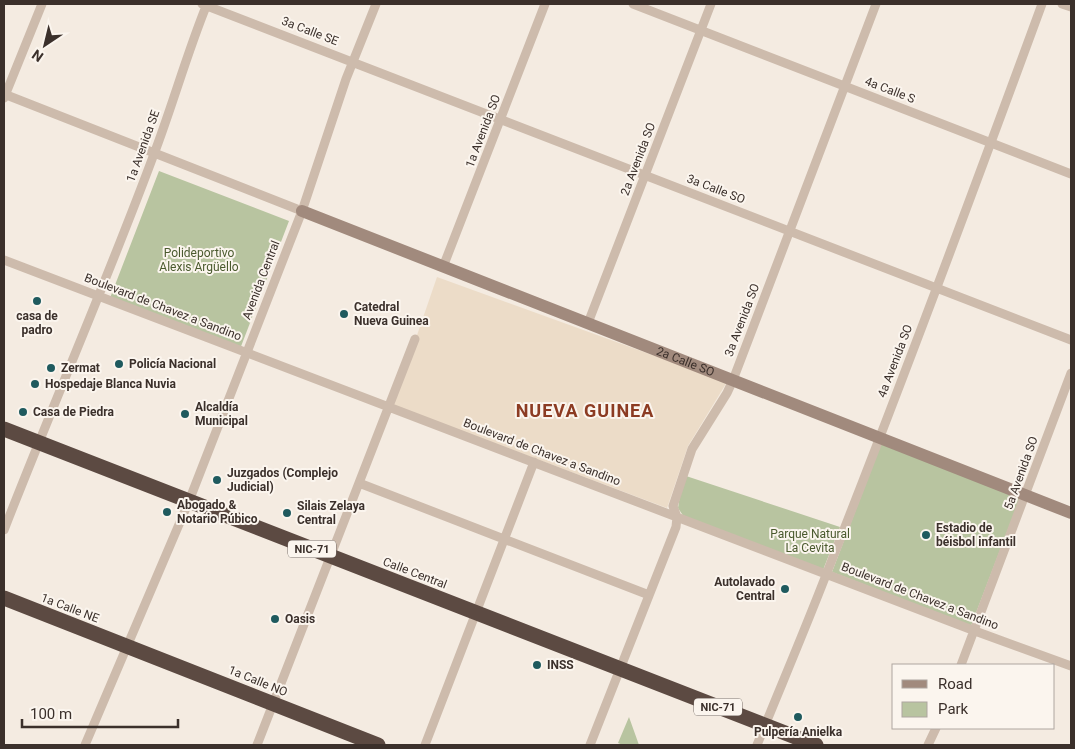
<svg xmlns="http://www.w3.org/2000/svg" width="1075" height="749" font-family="Roboto,sans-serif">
<rect width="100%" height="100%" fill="#f4ebe1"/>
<path fill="#b8c4a0" d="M 159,171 L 289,221 L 240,349 L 110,298 Z
M 881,444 L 1020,498 L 971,626 L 832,572 Z
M 683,475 L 840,527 L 823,570 L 684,517 L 678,508 Z
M 629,717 L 639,745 L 623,745 L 618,743 Z"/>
<path fill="#ecdcc8" d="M 437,277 L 727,382 L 688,446 L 667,508 L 393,405 Z"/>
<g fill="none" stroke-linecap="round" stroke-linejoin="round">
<path stroke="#cdbbac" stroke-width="9" d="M 202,4 L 1071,340
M 633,4 L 1071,174
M 1062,4 L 1071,7
M 4,94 L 302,211
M 4,98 L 42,4
M 4,260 L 975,631 L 1071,666
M 443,267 L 545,4
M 588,323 L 711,4
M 359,483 L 649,595
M 4,530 C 53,404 107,281 154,154 C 173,104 187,53 207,4
M 961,665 L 1071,373
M 85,745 L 189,501 L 302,211 L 346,79 L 376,4
M 257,745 L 415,339
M 425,745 L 534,462
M 590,745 L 676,527 L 677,517 L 673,506 L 692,449 L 727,393 L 733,380 L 876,4
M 757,745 C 780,688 804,632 826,575 C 901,386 972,195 1042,4
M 928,745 L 936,728"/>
<path stroke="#a18a7d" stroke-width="12" id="s1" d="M 302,211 L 1071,513"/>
<path stroke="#5c4a42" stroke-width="15" d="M 4,429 L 816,745
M 4,598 L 378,745"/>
</g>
<g fill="#1f5a5e" stroke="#fbf5ee" stroke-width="2">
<circle cx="37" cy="301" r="5"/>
<circle cx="344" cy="314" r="5"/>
<circle cx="119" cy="364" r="5"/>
<circle cx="51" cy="368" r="5"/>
<circle cx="35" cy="384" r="5"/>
<circle cx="23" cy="412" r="5"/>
<circle cx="185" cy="414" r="5"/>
<circle cx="217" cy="480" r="5"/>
<circle cx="167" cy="512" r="5"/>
<circle cx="287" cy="513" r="5"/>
<circle cx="926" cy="535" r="5"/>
<circle cx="785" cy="589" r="5"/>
<circle cx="275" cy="619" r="5"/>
<circle cx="537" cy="665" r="5"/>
<circle cx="798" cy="717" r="5"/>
</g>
<g text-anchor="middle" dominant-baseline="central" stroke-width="4" stroke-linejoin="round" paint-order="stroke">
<g fill="#fbf5ee" stroke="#756b66" stroke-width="1">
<rect x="288" y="540.5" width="48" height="17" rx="4"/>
<rect x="694" y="698.5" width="48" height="17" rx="4"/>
</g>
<g font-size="11" font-weight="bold" fill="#3b302b">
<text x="312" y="549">NIC-71</text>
<text x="718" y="707">NIC-71</text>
</g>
<g font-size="12" fill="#3b302b" stroke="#fbf5ee">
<text transform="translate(310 31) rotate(21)">3a Calle SE</text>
<text transform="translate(890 90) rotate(21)">4a Calle S</text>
<text transform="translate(483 131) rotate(-69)">1a Avenida SO</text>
<text transform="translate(143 146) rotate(-70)">1a Avenida SE</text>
<text transform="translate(638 159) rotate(-69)">2a Avenida SO</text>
<text transform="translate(716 189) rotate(21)">3a Calle SO</text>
<text transform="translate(261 280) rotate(-69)">Avenida Central</text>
<text transform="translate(163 307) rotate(21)">Boulevard de Chavez a Sandino</text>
<text transform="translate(742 320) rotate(-69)">3a Avenida SO</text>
<text transform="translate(895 361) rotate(-69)">4a Avenida SO</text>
<text stroke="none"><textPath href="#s1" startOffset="412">2a Calle SO</textPath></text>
<text transform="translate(542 452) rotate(21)">Boulevard de Chavez a Sandino</text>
<text transform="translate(1021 473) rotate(-70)">5a Avenida SO</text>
<text transform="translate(415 573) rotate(21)">Calle Central</text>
<text transform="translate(920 596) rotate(21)">Boulevard de Chavez a Sandino</text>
<text transform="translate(70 608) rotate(21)">1a Calle NE</text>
<text transform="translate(258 681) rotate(22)">1a Calle NO</text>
</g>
<g font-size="12" fill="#4a5a2e" stroke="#fbf5ee">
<text x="199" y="253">Polideportivo<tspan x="199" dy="14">Alexis Argüello</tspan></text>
<text x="810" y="534">Parque Natural<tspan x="810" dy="14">La Cevita</tspan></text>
</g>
<g font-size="12" font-weight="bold" fill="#3b302b" stroke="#fbf5ee" text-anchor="start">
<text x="354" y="307">Catedral<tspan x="354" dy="14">Nueva Guinea</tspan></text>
<text x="37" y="316" text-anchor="middle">casa de<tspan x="37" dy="14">padro</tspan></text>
<text x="129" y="364">Policía Nacional</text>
<text x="61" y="368">Zermat</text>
<text x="45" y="384">Hospedaje Blanca Nuvia</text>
<text x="195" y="407">Alcaldía<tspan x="195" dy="14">Municipal</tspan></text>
<text x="33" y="412">Casa de Piedra</text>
<text x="227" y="473">Juzgados (Complejo<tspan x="227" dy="14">Judicial)</tspan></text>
<text x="177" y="505">Abogado &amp;<tspan x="177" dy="14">Notario Púbico</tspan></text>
<text x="297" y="506">Silais Zelaya<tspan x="297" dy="14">Central</tspan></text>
<text x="936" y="528">Estadio de<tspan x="936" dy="14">béisbol infantil</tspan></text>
<text x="775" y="582" text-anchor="end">Autolavado<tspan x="775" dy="14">Central</tspan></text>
<text x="285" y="619">Oasis</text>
<text x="547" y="665">INSS</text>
<text x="798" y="732" text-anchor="middle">Pulpería Anielka</text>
</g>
<g font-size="18" font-weight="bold" letter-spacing="1" fill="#8c3b22" stroke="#fbf5ee">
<text x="585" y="410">NUEVA GUINEA</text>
</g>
</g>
<rect width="1075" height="749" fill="none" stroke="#3b302b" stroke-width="10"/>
<rect x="892" y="664" width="162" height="65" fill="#fbf5ee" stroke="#aea6a0"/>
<rect x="902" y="680" width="25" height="8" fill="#a18a7d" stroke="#aea6a0"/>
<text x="938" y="689" font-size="15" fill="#3b302b">Road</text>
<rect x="902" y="702" width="25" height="15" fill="#b8c4a0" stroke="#aea6a0"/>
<text x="938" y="714" font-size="15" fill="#3b302b">Park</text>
<g transform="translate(45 45) rotate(215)" stroke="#fbf5ee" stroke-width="4" paint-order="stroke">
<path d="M0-4L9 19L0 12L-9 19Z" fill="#3b302b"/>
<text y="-8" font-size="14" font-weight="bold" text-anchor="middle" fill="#3b302b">N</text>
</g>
<path d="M22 719v8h156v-8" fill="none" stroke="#3b302b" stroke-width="2.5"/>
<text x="30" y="719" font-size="15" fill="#3b302b" stroke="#fbf5ee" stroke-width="4" paint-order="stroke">100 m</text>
</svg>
